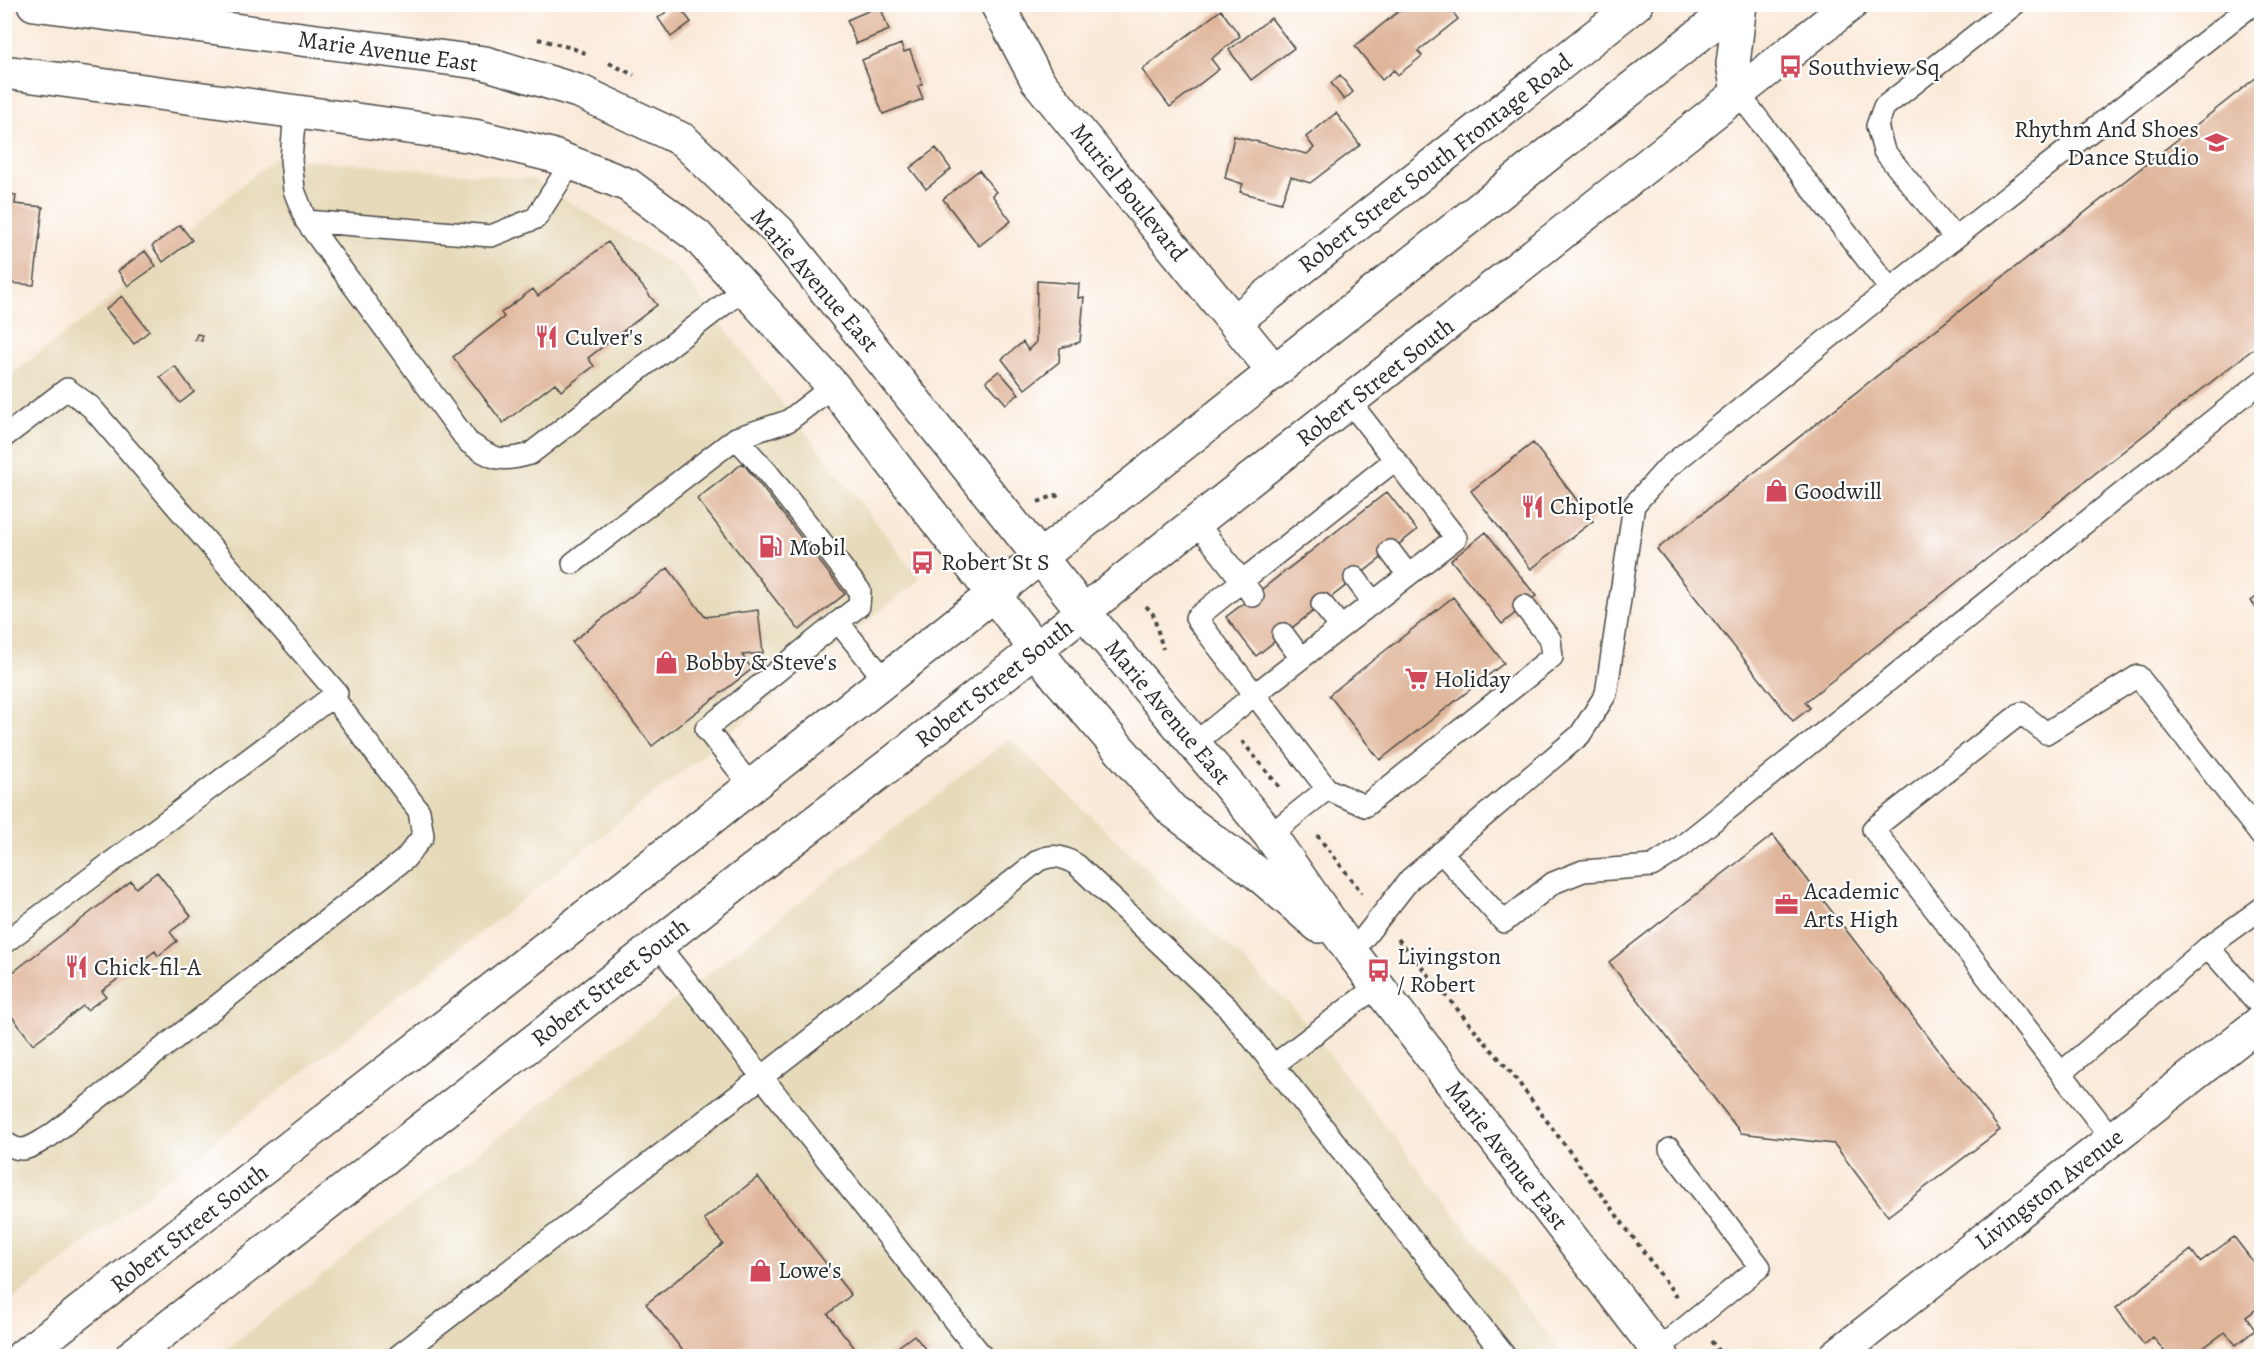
<svg xmlns="http://www.w3.org/2000/svg" width="2266" height="1361" font-family="Alegreya,serif">
<rect width="100%" height="100%" fill="#fff"/>
<filter id="ink" filterUnits="userSpaceOnUse"><feTurbulence type="fractalNoise" baseFrequency=".0167" numOctaves="2"/><feDisplacementMap in="SourceGraphic" scale="12" xChannelSelector="R" yChannelSelector="G"/><feConvolveMatrix kernelMatrix="1 2 1 2 8 2 1 2 1" color-interpolation-filters="sRGB"/></filter>
<filter id="wash" filterUnits="userSpaceOnUse"><feTurbulence type="fractalNoise" baseFrequency=".008" numOctaves="4" result="noise"/><feDisplacementMap in="SourceGraphic" scale="24" xChannelSelector="R" yChannelSelector="G"/><feGaussianBlur stdDeviation="1.35" result="paint"/><feColorMatrix in="noise" values="0 0 0 0 0 0 0 0 0 0 0 0 0 0 0 0 0 1.4 0 .05"/><feComposite in="paint" operator="in"/></filter>
<g filter="url(#wash)">
<rect width="100%" height="100%" fill="#f9e9d8"/>
<path fill="#e6daba" d="M 275,157 L 532,179 L 678,269 L 920,579 L 541,885 L 5,1306 L 5,379 L 92,314 Z
M 1009,739 L 1292,1007 L 1565,1356 L 218,1356 Z"/>
<g id="blocks">
<path fill="#e0b69b" d="M 677,4 L 691,22 L 671,37 L 658,18 Z
M 1408,4 L 1447,4 L 1458,19 L 1418,51 L 1422,56 L 1398,75 L 1394,70 L 1382,80 L 1355,46 Z
M 880,6 L 889,30 L 856,44 L 847,20 Z
M 1221,10 L 1240,36 L 1211,59 L 1219,69 L 1170,107 L 1142,70 Z
M 1271,18 L 1294,48 L 1251,80 L 1229,50 Z
M 901,44 L 904,52 L 910,50 L 922,84 L 918,86 L 923,99 L 883,114 L 862,60 Z
M 2262,73 L 2262,342 L 1805,702 L 1810,708 L 1793,721 L 1657,549 Z
M 1340,75 L 1353,92 L 1344,100 L 1331,83 Z
M 1336,113 L 1360,145 L 1310,183 L 1291,177 L 1281,203 L 1240,192 L 1243,184 L 1225,178 L 1234,136 L 1307,154 L 1314,148 L 1306,137 Z
M 936,148 L 951,169 L 926,189 L 910,168 Z
M 979,170 L 996,192 L 992,195 L 1011,221 L 979,246 L 943,199 Z
M 4,193 L 16,195 L 15,204 L 43,207 L 34,285 L 8,283 L 6,297 Z
M 180,225 L 192,240 L 163,262 L 152,246 Z
M 608,242 L 657,305 L 588,358 L 594,366 L 561,391 L 555,383 L 503,423 L 453,357 L 504,317 L 501,313 L 533,289 L 538,296 Z
M 145,251 L 156,266 L 128,286 L 118,271 Z
M 1037,281 L 1079,284 L 1078,298 L 1084,297 L 1080,342 L 1060,348 L 1059,362 L 1025,389 L 1002,359 L 1023,342 L 1028,350 L 1036,342 Z
M 122,296 L 149,331 L 134,344 L 106,309 Z
M 197,334 L 202,335 L 202,341 L 195,340 Z
M 175,366 L 194,392 L 180,403 L 160,377 Z
M 999,371 L 1019,394 L 1006,404 L 986,381 Z
M 1533,443 L 1593,521 L 1531,569 L 1471,491 Z
M 743,463 L 845,594 L 799,630 L 697,499 Z
M 1387,492 L 1417,530 L 1256,656 L 1226,617 Z
M 1486,532 L 1536,596 L 1502,624 L 1451,560 Z
M 668,568 L 705,617 L 758,610 L 763,653 L 742,655 L 752,669 L 652,746 L 572,642 Z
M 2262,593 L 2262,615 L 2251,601 Z
M 1453,597 L 1504,663 L 1380,760 L 1329,695 Z
M 1773,835 L 2000,1130 L 1888,1216 L 1834,1144 L 1741,1133 L 1609,962 Z
M 157,872 L 191,916 L 170,932 L 177,941 L 158,956 L 155,951 L 102,991 L 106,996 L 87,1010 L 83,1006 L 33,1044 L 7,1010 L 4,1012 L 4,979 L 131,881 L 136,888 Z
M 758,1177 L 851,1295 L 828,1314 L 861,1356 L 687,1356 L 646,1304 L 723,1244 L 704,1219 Z
M 2234,1237 L 2262,1273 L 2262,1305 L 2246,1317 L 2255,1330 L 2236,1345 L 2225,1332 L 2192,1356 L 2168,1356 L 2153,1337 L 2144,1345 L 2116,1308 L 2191,1250 L 2200,1262 Z
M 914,1335 L 931,1356 L 886,1356 Z"/>
</g>
</g>
<g filter="url(#ink)">
<use href="#blocks" fill-opacity="0" stroke="#4a4845" stroke-width="1.5"/>
<g fill="none" stroke-linecap="round" stroke-linejoin="round">
<defs>
<path id="service" d="M 1738,93 L 1890,289
M 295,111 L 291,160 L 294,190 L 306,221 L 468,442 C 493,459 500,463 530,454 L 745,288
M 306,221 L 491,236 L 536,218 L 571,163
M 1955,238 L 1884,151 L 1877,126 L 1884,107 L 2015,4
M 4,437 L 67,389 L 91,407 L 337,693 L 4,943
M 736,438 L 767,472 L 860,591 L 859,606 L 838,622 L 885,680
M 1197,523 L 1242,581 L 1196,618 L 1327,789 L 1270,835
M 1390,551 L 1408,575
M 573,563 L 736,438 L 788,421 L 833,386
M 1355,578 L 1373,602
M 1253,596 L 1242,581 L 1395,460
M 1322,604 L 1341,627
M 1283,634 L 1301,658
M 1195,743 L 1254,695 L 1456,538 L 1349,401
M 751,786 L 706,729 L 838,622
M 1327,789 L 1365,806 L 1552,657 L 1550,639 L 1524,606
M 1441,852 L 1504,922 L 1553,883 L 1583,871 L 1652,866 L 1677,850 L 2262,381
M 2262,908 L 2208,947 L 2262,1008
M 658,945 L 982,1356
M 1352,953 L 1410,879 L 1580,735 L 1606,694 L 1634,505 L 1667,468 L 1890,289 L 2253,4
M 1274,1065 L 1377,986
M 2061,1073 L 2208,947
M 2112,1139 L 1873,829 L 2021,713 L 2046,733 L 2138,676 L 2262,837
M 4,1141 C 22,1157 32,1146 50,1136 L 405,859 L 423,836 L 419,811 L 333,697
M 1657,1350 L 1760,1267 L 1670,1149
M 398,1356 L 762,1077 L 1039,860 C 1054,854 1063,856 1077,865 L 1229,1009 L 1505,1356"/>
<path id="minor" d="M 997,4 L 1037,80 L 1274,371
M 1234,322 L 1636,4
M 1836,1356 L 2262,1021"/>
<path id="tertiary" d="M 34,4 L 485,63 L 581,92 L 683,140 L 779,232 L 1084,612 L 1270,835 L 1352,953 L 1662,1356
M 4,72 L 474,136 L 551,155 L 628,185 L 697,236 L 833,386 L 1058,678 L 1172,810 L 1257,873 L 1319,926"/>
<path id="secondary" d="M 1738,93 L 1733,64 L 1740,4
M 23,1356 L 672,849 L 1738,4
M 132,1356 L 744,877 L 896,760 L 1851,4"/>
</defs>
<use href="#service" stroke="#4a4845" stroke-width="24"/>
<use href="#minor" stroke="#4a4845" stroke-width="36"/>
<use href="#tertiary" stroke="#4a4845" stroke-width="36"/>
<use href="#secondary" stroke="#4a4845" stroke-width="36"/>
<path stroke="#4a4845" stroke-width="4" stroke-dasharray="4.5 4.5" stroke-linecap="butt" d="M 538,39 L 572,48 L 588,54
M 609,63 L 634,75
M 1038,502 L 1056,495 L 1058,498
M 1146,606 L 1153,614 L 1163,649
M 1242,741 L 1281,789
M 1317,835 L 1362,893
M 1398,939 L 1513,1075 L 1677,1297
M 1711,1341 L 1722,1356"/>
<use href="#service" stroke="#fff" stroke-width="21"/>
<use href="#minor" stroke="#fff" stroke-width="33"/>
<use href="#tertiary" stroke="#fff" stroke-width="33"/>
<use href="#secondary" stroke="#fff" stroke-width="33"/>
</g>
</g>
<defs>
<symbol id="bus-bare" viewBox="-9 -9 18 18"><path d="M-5-6H5V4H4V6H2V4H-2V6H-4V4H-5ZM-3.5-4V0h7V-4ZM-3.5 1.2v1.5H-2V1.2ZM2 1.2v1.5H3.5V1.2Z" fill="#d1495b" stroke="#fff" stroke-width="2.5" paint-order="stroke"/></symbol>
<symbol id="school-bare" viewBox="-9 -9 18 18"><path d="M0-5L7-2L0 1L-7-2ZM-4 1L0 2.5L4 1V4Q0 6-4 4Z" fill="#d1495b" stroke="#fff" stroke-width="2.5" paint-order="stroke"/></symbol>
<symbol id="restaurant-bare" viewBox="-9 -9 18 18"><path d="M-5-6h1v4h1v-4h1v4h1v-4h1v5L-1.5 .5V6h-2V.5L-5-1ZM5-6V6H3V1.5H1.5Q1.5-4 5-6Z" fill="#d1495b" stroke="#fff" stroke-width="2.5" paint-order="stroke"/></symbol>
<symbol id="shop-bare" viewBox="-9 -9 18 18"><path d="M-5-2.5h2.3a2.7 3.5 0 0 1 5.4 0H5L5.5 6h-11ZM-1.5-2.5h3a1.5 2.3 0 0 0-3 0Z" fill="#d1495b" stroke="#fff" stroke-width="2.5" paint-order="stroke"/></symbol>
<symbol id="fuel-bare" viewBox="-9 -9 18 18"><path d="M-5.5-6h7V0h2V4h1.3V-2.5L3-4.5l.8-.8L6-3V5H2.5V1h-1V6h-7ZM-4.2-4.7v3.2H.2V-4.7Z" fill="#d1495b" stroke="#fff" stroke-width="2.5" paint-order="stroke"/></symbol>
<symbol id="supermarket-bare" viewBox="-9 -9 18 18"><path d="M-6-5.5h2.5l.6 2H6L4.5 2H-2.5L-4.4-4H-6ZM-1.5 3.2a1.3 1.3 0 1 0 .1 0ZM3 3.2a1.3 1.3 0 1 0 .1 0Z" fill="#d1495b" stroke="#fff" stroke-width="2.5" paint-order="stroke"/></symbol>
<symbol id="office-bare" viewBox="-9 -9 18 18"><path d="M-6-3h4V-5.5h4V-3h4V5H-6ZM-1-4.5V-3h2v-1.5ZM-6 0V1H6V0Z" fill="#d1495b" stroke="#fff" stroke-width="2.5" paint-order="stroke"/></symbol>
</defs>
<g fill-rule="evenodd">
<use href="#bus-bare" x="1774" y="50" width="33" height="33"/>
<use href="#school-bare" x="2200" y="126" width="33" height="33"/>
<use href="#restaurant-bare" x="530" y="320" width="33" height="33"/>
<use href="#shop-bare" x="1760" y="474" width="33" height="33"/>
<use href="#restaurant-bare" x="1516" y="490" width="33" height="33"/>
<use href="#fuel-bare" x="754" y="530" width="33" height="33"/>
<use href="#bus-bare" x="906" y="546" width="33" height="33"/>
<use href="#shop-bare" x="650" y="646" width="33" height="33"/>
<use href="#supermarket-bare" x="1400" y="662" width="33" height="33"/>
<use href="#office-bare" x="1770" y="888" width="33" height="33"/>
<use href="#restaurant-bare" x="60" y="950" width="33" height="33"/>
<use href="#bus-bare" x="1362" y="954" width="33" height="33"/>
<use href="#shop-bare" x="744" y="1254" width="33" height="33"/>
</g>
<g text-anchor="middle" dominant-baseline="central" stroke-width="4.5" stroke-linejoin="round" paint-order="stroke">
<g font-size="24" fill="#2b2b2b" stroke="#fff">
<text transform="translate(388 51) rotate(8)">Marie Avenue East</text>
<text transform="translate(1435 163) rotate(-38)">Robert Street South Frontage Road</text>
<text transform="translate(1129 192) rotate(51)">Muriel Boulevard</text>
<text transform="translate(815 280) rotate(49)">Marie Avenue East</text>
<text transform="translate(1375 382) rotate(-38)">Robert Street South</text>
<text transform="translate(994 683) rotate(-38)">Robert Street South</text>
<text transform="translate(1168 712) rotate(50)">Marie Avenue East</text>
<text transform="translate(610 982) rotate(-38)">Robert Street South</text>
<text transform="translate(1507 1155) rotate(52)">Marie Avenue East</text>
<text transform="translate(2049 1189) rotate(-38)">Livingston Avenue</text>
<text transform="translate(189 1228) rotate(-38)">Robert Street South</text>
</g>
<g font-size="24" fill="#2b2b2b" stroke="#fff" text-anchor="start">
<text x="1808" y="67">Southview Sq</text>
<text x="2199" y="129" text-anchor="end">Rhythm And Shoes<tspan x="2199" dy="28">Dance Studio</tspan></text>
<text x="565" y="337">Culver's</text>
<text x="1794" y="491">Goodwill</text>
<text x="1550" y="506">Chipotle</text>
<text x="789" y="547">Mobil</text>
<text x="941" y="562">Robert St S</text>
<text x="685" y="662">Bobby &amp; Steve's</text>
<text x="1434" y="679">Holiday</text>
<text x="1804" y="891">Academic<tspan x="1804" dy="28">Arts High</tspan></text>
<text x="1397" y="956">Livingston<tspan x="1397" dy="28">/ Robert</tspan></text>
<text x="94" y="967">Chick-fil-A</text>
<text x="778" y="1270">Lowe's</text>
</g>
</g>
<rect width="2266" height="1361" fill="none" stroke="#fff" stroke-width="24"/>
</svg>
